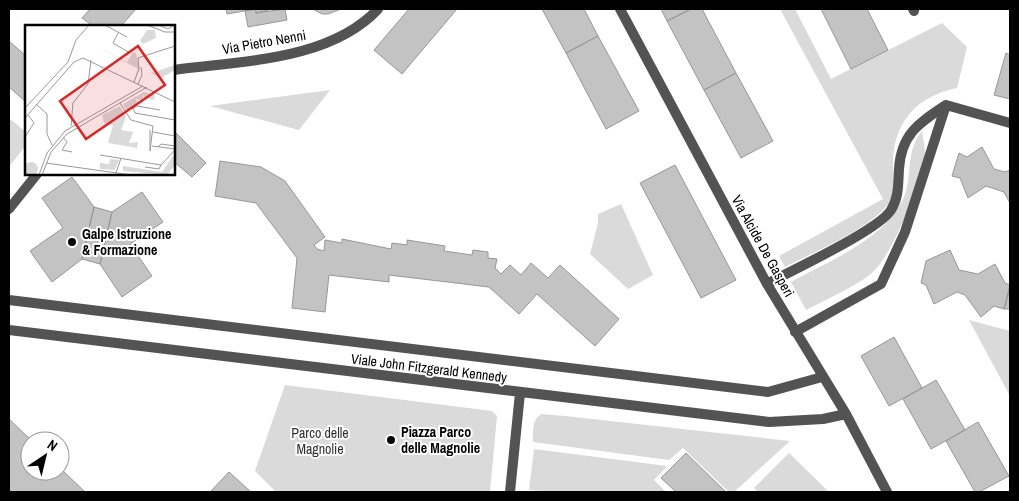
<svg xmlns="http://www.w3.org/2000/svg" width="1019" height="501" font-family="'Archivo Narrow',sans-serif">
<rect width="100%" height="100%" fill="#fff"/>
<path fill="#dadada" d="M 780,9 L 795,9 L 831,79 L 942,23 L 967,47 L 957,88 C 916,96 892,124 893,166 C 893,177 897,193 889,203 C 870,229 814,252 785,267 L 779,256 L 883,199 Z
M 330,90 L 299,130 L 210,106 Z
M 9,118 L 26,132 L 26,145 L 9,167 Z
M 922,131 C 923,138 925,147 925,154 C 921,183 894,252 873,272 C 859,285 825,300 806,310 L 791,282 C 830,260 885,240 904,197 C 913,175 905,151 922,131 Z
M 621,204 L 653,275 L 628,289 L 590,254 L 598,223 L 598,214 Z
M 969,320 L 1010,331 L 1010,396 Z
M 285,385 L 492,411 L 497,416 L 490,492 L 276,492 L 255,471 Z
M 541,414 L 565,416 L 790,441 L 734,492 L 729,492 L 683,448 L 669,460 L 533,442 C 533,431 532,420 541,414 Z
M 534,449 L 667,466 L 654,480 L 666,492 L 560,492 L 529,490 Z
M 789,453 L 829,492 L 758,492 L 754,488 Z"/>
<path fill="#c3c3c3" stroke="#979797" d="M 90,9 L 136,9 L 121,26 L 93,26 L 82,18 Z
M 226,9 L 272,9 L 256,13 L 256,9 L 227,14 Z
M 256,9 L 256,13 L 285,9 L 287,20 L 248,27 L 245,11 Z
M 313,9 L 341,9 L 328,14 L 322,14 Z
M 409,9 L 457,9 L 402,74 L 374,50 Z
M 542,9 L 584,9 L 598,36 L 566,53 Z
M 661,9 L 691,9 L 667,21 Z
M 691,9 L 702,9 L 736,73 L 704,90 L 667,21 Z
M 821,9 L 867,9 L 888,50 L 851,69 Z
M 598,36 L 639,111 L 606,129 L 566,53 Z
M 9,41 L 26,56 L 26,102 L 9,87 Z
M 1006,53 L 1010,55 L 1010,99 L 994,95 Z
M 736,73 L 773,141 L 741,158 L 704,90 Z
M 174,131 L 206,163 L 192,177 L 174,162 Z
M 982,147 L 994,169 L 1005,172 L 1010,170 L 1010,203 L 1004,192 L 986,186 L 968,198 L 960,178 L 952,176 L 959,153 L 967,157 Z
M 220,161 L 261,167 L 285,181 L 325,237 L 314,245 L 317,249 L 324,251 L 325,240 L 342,243 L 342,239 L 391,249 L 392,243 L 407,245 L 407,240 L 445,246 L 444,251 L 472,255 L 473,250 L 488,252 L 488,258 L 497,259 L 495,268 L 501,274 L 510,265 L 521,275 L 531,263 L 548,278 L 560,265 L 619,319 L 595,346 L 537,294 L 519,314 L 489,287 L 389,275 L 389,282 L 329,275 L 325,312 L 292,308 L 297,258 L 256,203 L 215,196 Z
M 675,165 L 736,280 L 701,298 L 640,183 Z
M 72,177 L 94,207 L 82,259 L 52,282 L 30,251 L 63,228 L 42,198 Z
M 142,192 L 163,222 L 130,244 L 152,276 L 122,297 L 100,264 L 112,212 Z
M 94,207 L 112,212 L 100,264 L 82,259 Z
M 950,250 L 959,270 L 978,274 L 995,264 L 1005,283 L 1010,285 L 1004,309 L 994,306 L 981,317 L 965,295 L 957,292 L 934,304 L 926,285 L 921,283 L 926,261 Z
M 1010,288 L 1010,309 L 1004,309 Z
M 894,337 L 922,388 L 889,406 L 861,356 Z
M 936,380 L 965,430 L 931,449 L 903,399 Z
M 9,419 L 32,441 L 30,471 L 60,471 L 60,468 L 84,491 L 83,492 L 9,492 Z
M 978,422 L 1009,476 L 979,492 L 975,492 L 946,441 Z
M 686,453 L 726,492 L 676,492 L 661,478 Z
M 229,472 L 251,492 L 210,492 Z"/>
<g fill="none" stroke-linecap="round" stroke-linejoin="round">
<path stroke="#535353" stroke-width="10" d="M 620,9 L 767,284 L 846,414 L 887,492
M 913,9 L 914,11
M 174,70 C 239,61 330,61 378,9
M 9,209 L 37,174
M 767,284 C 792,270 879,230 891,210 C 899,197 898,185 899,169 C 901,134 919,123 946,105 L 1010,123
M 9,300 L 768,392 L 822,377
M 9,330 L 769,422 L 823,419 L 846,414
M 795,332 L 881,284 L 905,232 L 946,105
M 510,492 L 520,393"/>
</g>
<g fill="#000" stroke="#fff" stroke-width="2">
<circle cx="72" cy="242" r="5"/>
<circle cx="391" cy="440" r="5"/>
</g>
<g text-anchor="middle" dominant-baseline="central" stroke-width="4" stroke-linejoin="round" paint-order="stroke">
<g font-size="14" fill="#000" stroke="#fff">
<text transform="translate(264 42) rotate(-10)">Via Pietro Nenni</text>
<text transform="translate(763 246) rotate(61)">Via Alcide De Gasperi</text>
<text transform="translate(429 368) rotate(7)">Viale John Fitzgerald Kennedy</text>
</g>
<g font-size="14" font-weight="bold" fill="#000" stroke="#fff" text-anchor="start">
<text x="82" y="234">Galpe Istruzione<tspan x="82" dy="16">&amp; Formazione</tspan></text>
<text x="401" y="432">Piazza Parco<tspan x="401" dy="16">delle Magnolie</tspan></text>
</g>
<g font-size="14" fill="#313131" stroke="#fff">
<text x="320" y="433">Parco delle<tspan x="320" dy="16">Magnolie</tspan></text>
</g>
</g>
<g transform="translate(25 25)">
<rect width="150" height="150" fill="#fff"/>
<path d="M 122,5 L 130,5 L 131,13 L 118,19 L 115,16 ZM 75,23 L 102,37 L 108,27 L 111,28 L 114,44 L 109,54 L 113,44 ZM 150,40 L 150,45 L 136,53 L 126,48 ZM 119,67 L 130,70 L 129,75 L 119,73 L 119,69 L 117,75 L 111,74 L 112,79 L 101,85 L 98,79 ZM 95,81 L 101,92 L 96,105 L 108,107 L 104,118 L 113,117 L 112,123 L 83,118 L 88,100 L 79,98 L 77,90 ZM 150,128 L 150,140 L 142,150 L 98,146 L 98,141 L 137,147 ZM 85,134 L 94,135 L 90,145 L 75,144 L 75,138 L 84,139 ZM-1 144a7 7 0 1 1 14 0a7 7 0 1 1-14 0Z" fill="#dadada"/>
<path fill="none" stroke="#999" stroke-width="1" d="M 80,0 L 102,12M 122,0 L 140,7 L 150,7M 134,0 L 143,4 L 149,0M 93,8 L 88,18 L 105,28M 109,57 L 114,44 L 113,33 L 150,21M 113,59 L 117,50 L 116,42M 95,78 L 106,95 L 128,101 L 125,126 L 125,105M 11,79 L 22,89 L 22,109 L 27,120M 0,83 L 43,37 L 51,15 L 64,0M 108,83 L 110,88 L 150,95M 100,87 L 112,81 L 135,85M 0,93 L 49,37 L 58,33 L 150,77M 46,101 L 48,78 L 63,59 L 66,35M 128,107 L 150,111M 0,112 L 9,98 L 3,90M 38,112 L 42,117 L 37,125 L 47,127M 127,121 L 150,124M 133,122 L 136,119 L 150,121M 75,130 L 136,140 L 150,125M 21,138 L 106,150M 120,142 L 134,144 L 136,140M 91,148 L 96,133M 14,150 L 22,128 L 40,106 L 118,61M 17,150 L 26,127 L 42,109 L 122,62"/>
<path fill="#d62828" fill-opacity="0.15" stroke="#d62828" stroke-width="2.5" d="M 113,21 L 140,60 L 61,114 L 35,76 Z"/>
<rect width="150" height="150" fill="none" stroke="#000" stroke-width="2.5"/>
</g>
<rect width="1019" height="501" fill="none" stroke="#000000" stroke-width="20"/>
<g transform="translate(45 456) rotate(35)"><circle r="24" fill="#ffffff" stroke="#999999"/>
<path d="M0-4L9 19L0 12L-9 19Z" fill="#000000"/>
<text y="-8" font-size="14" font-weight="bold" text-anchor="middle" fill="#000000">N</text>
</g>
</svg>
